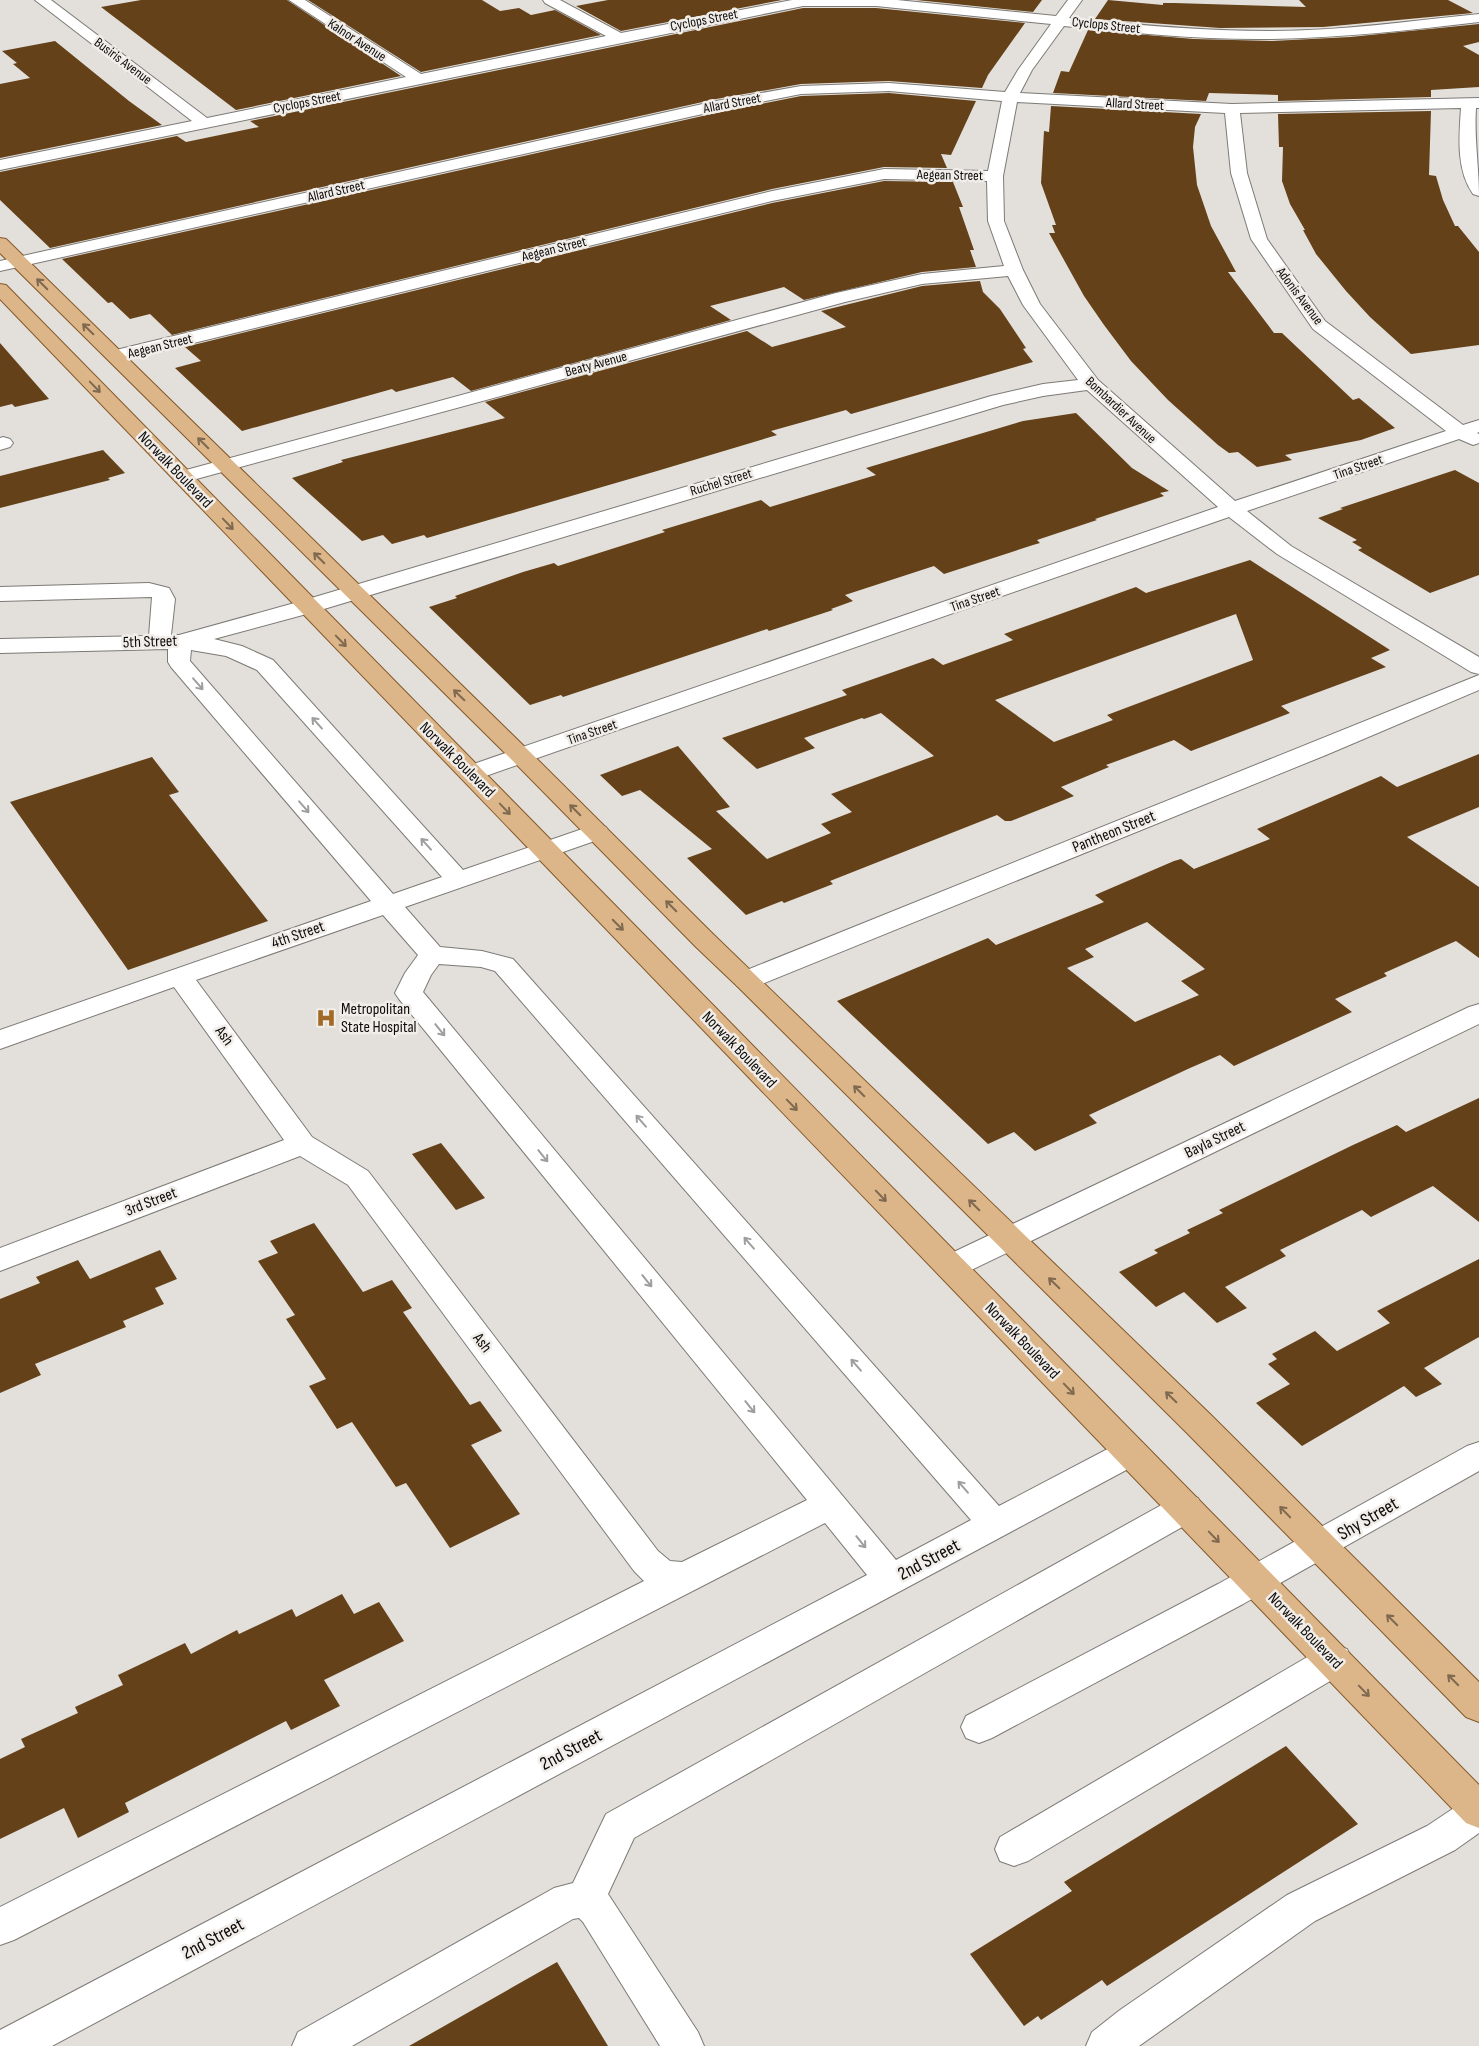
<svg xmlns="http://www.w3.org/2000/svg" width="1479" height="2046" font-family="'Sofia Sans Condensed',sans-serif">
<rect width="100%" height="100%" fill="#e3e0dc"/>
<path fill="#644118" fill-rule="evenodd" d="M 141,0 L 287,0 L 401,76 L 236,110 L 101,7 Z
M 308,0 L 482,0 L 500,11 L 519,8 L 531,15 L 555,10 L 601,35 L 421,72 Z
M 608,0 L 782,0 L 621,31 L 576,6 Z
M 916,0 L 1042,0 L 1033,12 Z
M 1108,0 L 1163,5 L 1163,3 L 1174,3 L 1306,7 L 1299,0 L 1448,0 L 1473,13 L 1323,27 L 1220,28 L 1095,19 Z
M 803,8 L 876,8 L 1025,23 L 988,75 L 982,88 L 889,81 L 801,84 L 716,99 L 50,248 L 0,200 L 0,172 L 177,136 L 186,142 L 259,127 L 250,121 Z
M 1479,24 L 1479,42 L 1463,46 L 1479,55 L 1479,87 L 1431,90 L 1431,97 L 1278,101 L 1278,95 L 1209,93 L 1206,101 L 1053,93 L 1061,71 L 1069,72 L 1088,30 L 1194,39 L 1272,41 L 1350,37 Z
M 55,41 L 129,101 L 162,125 L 0,158 L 0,84 L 30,78 L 13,64 L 17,63 L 2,51 Z
M 889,93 L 976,101 L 951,155 L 941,154 L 947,168 L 884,167 L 772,189 L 172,335 L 150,314 L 130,319 L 112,302 L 108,303 L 62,259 L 716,113 L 801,96 Z
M 1051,106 L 1201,114 L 1195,127 L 1193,147 L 1197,185 L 1211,226 L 1236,272 L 1228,272 L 1274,333 L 1282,333 L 1353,400 L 1359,398 L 1395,428 L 1361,440 L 1285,455 L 1292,460 L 1257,467 L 1238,452 L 1229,453 L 1218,445 L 1168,400 L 1131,361 L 1104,325 L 1084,296 L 1049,233 L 1055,233 L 1052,225 L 1056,225 L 1041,183 L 1044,131 L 1049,132 Z
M 1431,111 L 1429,175 L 1436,176 L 1443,200 L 1455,226 L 1458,226 L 1479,252 L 1479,345 L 1411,354 L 1370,317 L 1346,291 L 1316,254 L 1303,230 L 1305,230 L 1290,204 L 1282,181 L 1283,147 L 1279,147 L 1278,114 Z
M 884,181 L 953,182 L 963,207 L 959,207 L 974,250 L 970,250 L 976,267 L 922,272 L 804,300 L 784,287 L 710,306 L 731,320 L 471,391 L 453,377 L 396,392 L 392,389 L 242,431 L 175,368 L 201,361 L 185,347 L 772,203 Z
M 980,281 L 983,292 L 1000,309 L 1026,348 L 1023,349 L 1033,362 L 851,414 L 846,410 L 771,431 L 777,435 L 657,471 L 427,538 L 424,535 L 392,544 L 383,535 L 362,541 L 292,478 L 343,462 L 341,460 L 505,418 L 485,402 L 747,331 L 772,347 L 846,327 L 821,311 L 922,286 Z
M 0,343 L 49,399 L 15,407 L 12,404 L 0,407 Z
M 1076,413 L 1132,468 L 1169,491 L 1160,493 L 1164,496 L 1095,519 L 1097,520 L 1037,540 L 1040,543 L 1033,545 L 944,574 L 934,566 L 845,595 L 853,601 L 831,609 L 833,610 L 769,631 L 767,629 L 563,697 L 561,695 L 530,705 L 429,607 L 457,598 L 455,596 L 523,572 L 554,563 L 558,566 L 665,532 L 662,530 L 761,500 L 770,507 L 876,475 L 866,468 L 916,453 L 1023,421 Z
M 103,450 L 125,473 L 108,478 L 110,480 L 0,508 L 0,476 Z
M 1455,470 L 1479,483 L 1479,575 L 1430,593 L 1358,550 L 1362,548 L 1352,542 L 1357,540 L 1318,518 L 1343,509 L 1340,508 Z
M 1250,560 L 1390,650 L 1371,658 L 1386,667 L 1281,706 L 1290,713 L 1191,751 L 1174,740 L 1106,765 L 1109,767 L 1061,787 L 1074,796 L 1011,821 L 1005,821 L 997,815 L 830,881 L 833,884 L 784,903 L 782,901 L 746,915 L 687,858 L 712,849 L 640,790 L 622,796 L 600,775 L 678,746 L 730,807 L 716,811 L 767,859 L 831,833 L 821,824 L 852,812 L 831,794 L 934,756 L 881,713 L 864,719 L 862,718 L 804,738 L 815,748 L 757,769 L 722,738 L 847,695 L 842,690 L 933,658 L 943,665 L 1013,640 L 1004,634 L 1136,587 L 1146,593 ZM 1236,614 L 1253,660 L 1107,715 L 1113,720 L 1054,742 L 995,700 Z
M 1479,754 L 1479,807 L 1407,837 L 1479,887 L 1479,958 L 1456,941 L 1384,973 L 1387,976 L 1335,999 L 1352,1012 L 1234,1066 L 1220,1055 L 1190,1068 L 1089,1115 L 1097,1123 L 1035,1151 L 1014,1132 L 988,1144 L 837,1001 L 988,938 L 996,945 L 1104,902 L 1095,895 L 1174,861 L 1181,859 L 1194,869 L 1270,839 L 1257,829 L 1381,776 L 1397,787 ZM 1147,922 L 1205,969 L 1181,981 L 1199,995 L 1135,1022 L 1067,968 L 1094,957 L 1085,949 Z
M 152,757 L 179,792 L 169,795 L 268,921 L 128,970 L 10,802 Z
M 1479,1098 L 1479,1222 L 1433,1186 L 1371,1217 L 1362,1210 L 1280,1250 L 1286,1256 L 1225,1287 L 1247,1308 L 1217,1323 L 1184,1292 L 1156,1307 L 1119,1272 L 1158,1253 L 1154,1250 L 1190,1233 L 1187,1230 L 1223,1213 L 1219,1210 L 1353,1145 L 1397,1125 L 1406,1132 Z
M 441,1143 L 485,1198 L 456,1210 L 412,1154 Z
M 314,1223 L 363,1292 L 392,1280 L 412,1308 L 403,1312 L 470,1405 L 480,1401 L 502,1431 L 471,1445 L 520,1514 L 450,1548 L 406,1483 L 396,1487 L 352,1422 L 337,1429 L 309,1386 L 326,1379 L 286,1319 L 295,1315 L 258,1261 L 278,1253 L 270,1241 Z
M 160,1250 L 177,1279 L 155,1288 L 164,1304 L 123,1321 L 126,1327 L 35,1364 L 41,1375 L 0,1393 L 0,1299 L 40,1283 L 36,1277 L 78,1260 L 90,1279 Z
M 1479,1259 L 1479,1337 L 1424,1368 L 1442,1384 L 1416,1397 L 1404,1386 L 1302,1446 L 1256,1403 L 1290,1384 L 1268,1364 L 1277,1359 L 1272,1354 L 1315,1331 L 1337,1351 L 1390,1323 L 1377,1311 Z
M 342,1594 L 354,1614 L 379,1602 L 404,1641 L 324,1680 L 340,1706 L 291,1730 L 286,1721 L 125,1803 L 129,1812 L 78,1838 L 64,1808 L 0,1839 L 0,1759 L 25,1747 L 21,1739 L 78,1713 L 75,1707 L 123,1685 L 118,1675 L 185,1643 L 191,1654 L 237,1630 L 239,1634 L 292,1609 L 296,1617 Z
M 1286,1746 L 1358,1824 L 1107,1986 L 1102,1980 L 1041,2020 L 1038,2016 L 1024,2026 L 970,1954 L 1072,1891 L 1064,1882 Z
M 557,1962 L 608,2046 L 409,2046 Z"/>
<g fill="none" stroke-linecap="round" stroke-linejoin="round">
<defs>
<path id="minor" d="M 35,0 L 51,0 L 207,118 L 406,77 L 289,0 L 305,0 L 421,74 L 606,36 L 545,3 L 543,0 L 560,0 L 621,33 L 792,0 L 897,0 L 1056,16 L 1068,0 L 1082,0 L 1069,18 C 1136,25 1203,31 1271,31 C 1340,31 1410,21 1479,14 L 1479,22 C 1410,30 1341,38 1272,39 C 1202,40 1133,33 1064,26 L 1032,70 L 1020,93 L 1232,104 L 1479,98 L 1479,108 L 1476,108 C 1474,138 1479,166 1479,196 L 1473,194 C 1456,170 1459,137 1461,108 L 1240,113 L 1247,173 L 1267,239 L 1325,321 L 1463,425 L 1479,420 L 1479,432 L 1477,433 L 1479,434 L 1479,443 L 1473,445 L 1459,439 L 1247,511 L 1291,546 L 1479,657 L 1479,674 L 1471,672 L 1277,554 L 1229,517 L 480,778 L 471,780 L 462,778 L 459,773 L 462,768 L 1218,507 L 1087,390 L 1043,396 L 1003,405 L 314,612 L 214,639 L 242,646 L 273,660 L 463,870 L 588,827 L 597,825 L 606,827 L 609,832 L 606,837 L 405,907 L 440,947 L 482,951 L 513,959 L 999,1506 L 1119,1443 L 1131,1439 L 1143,1443 L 1148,1452 L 1143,1461 L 52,2046 L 0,2046 L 0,2030 L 867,1575 L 825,1523 L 14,1940 L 0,1945 L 0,1907 L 644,1581 L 634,1571 L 348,1185 L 300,1156 L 0,1271 L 0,1248 L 284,1140 L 174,987 L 0,1049 L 0,1030 L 371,901 L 171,667 L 168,662 L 168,649 L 0,653 L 0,639 L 149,636 L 152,597 L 0,601 L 0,587 L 149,583 L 169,588 L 175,599 L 171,635 L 179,635 L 298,602 L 991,396 L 1043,384 L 1078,380 L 1023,305 L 1008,276 L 922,284 L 845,302 L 189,481 L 182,483 L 175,481 L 172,477 L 175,473 L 836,293 L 922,274 L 1004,266 L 988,221 L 987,181 L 884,179 L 772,201 L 116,362 L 109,360 L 107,356 L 109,352 L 116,350 L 772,191 L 884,169 L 988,171 L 1002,101 L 889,91 L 801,94 L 716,111 L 0,271 L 0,261 L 716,101 L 801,86 L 889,83 L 1005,92 L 1018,70 L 1051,24 L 876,6 L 803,6 L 0,170 L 0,160 L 192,121 ZM 1017,102 L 1225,113 L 1231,173 L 1251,239 L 1313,329 L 1446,431 L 1235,501 L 1098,380 L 1040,304 L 1023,270 L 1004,221 L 1003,176 ZM 191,650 L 226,656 L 257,670 L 442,877 L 393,894 L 190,661 ZM 383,915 L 418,955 L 405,973 L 395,993 L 399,999 L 807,1500 L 682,1562 L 670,1561 L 658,1551 L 368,1171 L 312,1137 L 196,980 ZM 439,964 L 481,967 L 495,971 L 971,1520 L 896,1560 L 423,992 L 431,975 Z
M 3,437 L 10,439 L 13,443 L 10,447 L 0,450 L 0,438 Z
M 1479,675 L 1479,690 L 1326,755 L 757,986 L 747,988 L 737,986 L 734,980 L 737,974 Z
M 1479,1004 L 1479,1024 L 961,1275 L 950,1278 L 939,1275 L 935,1267 L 939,1259 L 1469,1007 Z
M 1479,1442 L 1479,1471 L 1243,1604 L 992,1738 L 979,1743 L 966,1738 L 961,1727 L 966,1716 L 1218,1584 L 1467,1446 Z
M 1186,1494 L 1198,1498 L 1203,1508 L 1198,1518 L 634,1838 L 608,1894 L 698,2032 L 704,2046 L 660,2046 L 583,1922 L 579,1918 L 573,1919 L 352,2046 L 292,2046 L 298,2032 L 554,1888 L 573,1883 L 606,1814 L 1174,1498 Z
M 1334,1645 L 1347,1649 L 1352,1660 L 1347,1671 L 1028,1861 L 1014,1866 L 1000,1861 L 995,1849 L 1000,1837 L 1321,1649 Z
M 1479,1795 L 1479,1833 L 1455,1850 L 1315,1921 L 1139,2046 L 1086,2046 L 1092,2032 L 1120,2010 L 1287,1895 L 1427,1826 L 1466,1800 Z"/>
<path id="major" d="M 0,238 L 6,239 L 529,751 L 714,935 L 1210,1414 L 1479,1682 L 1479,1722 L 1466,1717 L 1186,1432 L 737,986 L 696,947 L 513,761 L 0,253 Z
M 0,284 L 6,285 L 1479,1785 L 1479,1828 L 1466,1823 L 0,299 Z"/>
</defs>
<use href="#minor" stroke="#7d7a76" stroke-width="2"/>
<use href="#major" stroke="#845929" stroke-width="2"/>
<use href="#minor" fill="#fff" fill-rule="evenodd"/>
<use href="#major" fill="#dcb588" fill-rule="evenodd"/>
</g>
<defs><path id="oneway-shaft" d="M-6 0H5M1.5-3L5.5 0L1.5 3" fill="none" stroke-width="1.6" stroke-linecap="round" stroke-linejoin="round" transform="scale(1.25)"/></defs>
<g stroke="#7f6950">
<use href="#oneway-shaft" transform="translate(42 284) rotate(-135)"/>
<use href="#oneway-shaft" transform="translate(88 329) rotate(-136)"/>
<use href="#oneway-shaft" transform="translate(95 387) rotate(46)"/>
<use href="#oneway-shaft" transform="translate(203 443) rotate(-135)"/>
<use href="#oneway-shaft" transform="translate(228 524) rotate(46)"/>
<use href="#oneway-shaft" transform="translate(319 558) rotate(-135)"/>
<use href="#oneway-shaft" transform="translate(341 641) rotate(46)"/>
<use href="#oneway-shaft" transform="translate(459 695) rotate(-136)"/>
<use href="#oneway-shaft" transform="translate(505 809) rotate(46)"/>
<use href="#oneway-shaft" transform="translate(575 810) rotate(-135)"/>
<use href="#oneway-shaft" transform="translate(671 906) rotate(-135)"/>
<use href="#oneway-shaft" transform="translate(618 925) rotate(45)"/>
<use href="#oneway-shaft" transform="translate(859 1091) rotate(-135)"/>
<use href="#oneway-shaft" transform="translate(792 1105) rotate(46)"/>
<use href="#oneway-shaft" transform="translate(881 1196) rotate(46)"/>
<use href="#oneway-shaft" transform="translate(974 1205) rotate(-135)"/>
<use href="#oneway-shaft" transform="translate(1054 1283) rotate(-136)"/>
<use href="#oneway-shaft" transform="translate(1069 1389) rotate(46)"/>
<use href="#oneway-shaft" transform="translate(1171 1397) rotate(-136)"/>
<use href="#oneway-shaft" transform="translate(1285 1512) rotate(-134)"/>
<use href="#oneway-shaft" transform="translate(1214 1537) rotate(46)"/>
<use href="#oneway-shaft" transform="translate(1392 1620) rotate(-135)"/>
<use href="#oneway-shaft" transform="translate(1453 1680) rotate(-135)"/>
<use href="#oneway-shaft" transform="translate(1364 1691) rotate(46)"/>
</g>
<g stroke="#9e9e9d">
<use href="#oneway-shaft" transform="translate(198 684) rotate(49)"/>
<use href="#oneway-shaft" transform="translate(317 723) rotate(-132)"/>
<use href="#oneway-shaft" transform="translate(304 807) rotate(49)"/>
<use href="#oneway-shaft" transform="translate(426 844) rotate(-132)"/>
<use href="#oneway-shaft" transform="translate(440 1030) rotate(51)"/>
<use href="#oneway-shaft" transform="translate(641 1121) rotate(-131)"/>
<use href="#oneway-shaft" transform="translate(543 1156) rotate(51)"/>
<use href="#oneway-shaft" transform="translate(749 1243) rotate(-131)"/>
<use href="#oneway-shaft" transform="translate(647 1281) rotate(51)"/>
<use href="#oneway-shaft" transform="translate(856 1365) rotate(-131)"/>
<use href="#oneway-shaft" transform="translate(750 1407) rotate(51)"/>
<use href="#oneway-shaft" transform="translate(963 1487) rotate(-131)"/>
<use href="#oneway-shaft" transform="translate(861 1542) rotate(51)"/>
</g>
<defs>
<symbol id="hospital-bare" viewBox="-9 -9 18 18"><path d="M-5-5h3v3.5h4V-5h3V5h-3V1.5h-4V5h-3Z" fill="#a26a27" stroke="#f1ede9" stroke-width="2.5" paint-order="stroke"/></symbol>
</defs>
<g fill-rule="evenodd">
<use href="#hospital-bare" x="312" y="1004" width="28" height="28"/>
</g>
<g text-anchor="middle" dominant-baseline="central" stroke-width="5" stroke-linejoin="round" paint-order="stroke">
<g font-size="14" fill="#0d0c0b" stroke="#f1ede9">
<text transform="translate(704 20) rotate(-11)">Cyclops Street</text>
<text transform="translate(1106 25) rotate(6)">Cyclops Street</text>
<text transform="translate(357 40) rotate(33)">Kalnor Avenue</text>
<text transform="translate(123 61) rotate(37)">Busiris Avenue</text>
<text transform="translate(307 102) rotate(-11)">Cyclops Street</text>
<text transform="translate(732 103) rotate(-11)">Allard Street</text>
<text transform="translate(1135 104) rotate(3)">Allard Street</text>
<text transform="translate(950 175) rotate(1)">Aegean Street</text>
<text transform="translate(336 191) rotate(-13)">Allard Street</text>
<text transform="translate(554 249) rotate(-14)">Aegean Street</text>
<text transform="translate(1300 296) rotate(53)">Adonis Avenue</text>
<text transform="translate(160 346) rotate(-14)">Aegean Street</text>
<text transform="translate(596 364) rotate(-15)">Beaty Avenue</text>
<text transform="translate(1121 410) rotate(43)">Bombardier Avenue</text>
<text transform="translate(1358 467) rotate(-19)">Tina Street</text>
<text transform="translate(721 482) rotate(-17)">Ruchel Street</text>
<text transform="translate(975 599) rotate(-19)">Tina Street</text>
<text transform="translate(592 732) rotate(-19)">Tina Street</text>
</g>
<g font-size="16" fill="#0d0c0b" stroke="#f1ede9">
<text transform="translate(175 470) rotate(46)">Norwalk Boulevard</text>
<text transform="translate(150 642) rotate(-2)">5th Street</text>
<text transform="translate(457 760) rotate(45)">Norwalk Boulevard</text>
<text transform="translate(1114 832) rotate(-22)">Pantheon Street</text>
<text transform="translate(298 935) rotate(-19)">4th Street</text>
<text transform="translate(224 1036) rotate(54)">Ash</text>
<text transform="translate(739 1050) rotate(46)">Norwalk Boulevard</text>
<text transform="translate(1215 1140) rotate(-26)">Bayla Street</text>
<text transform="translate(151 1202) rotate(-21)">3rd Street</text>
<text transform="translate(1022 1341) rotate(46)">Norwalk Boulevard</text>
<text transform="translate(482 1343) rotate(53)">Ash</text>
<text transform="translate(1305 1631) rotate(46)">Norwalk Boulevard</text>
</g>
<g font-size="16" fill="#0d0c0b" stroke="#f1ede9" text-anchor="start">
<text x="341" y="1009">Metropolitan<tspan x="341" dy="18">State Hospital</tspan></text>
</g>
<g font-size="19" fill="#0d0c0b" stroke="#f1ede9">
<text transform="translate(1368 1519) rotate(-30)">Shy Street</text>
<text transform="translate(929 1560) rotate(-28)">2nd Street</text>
<text transform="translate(571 1750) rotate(-28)">2nd Street</text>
<text transform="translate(213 1939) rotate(-28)">2nd Street</text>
</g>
</g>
</svg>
